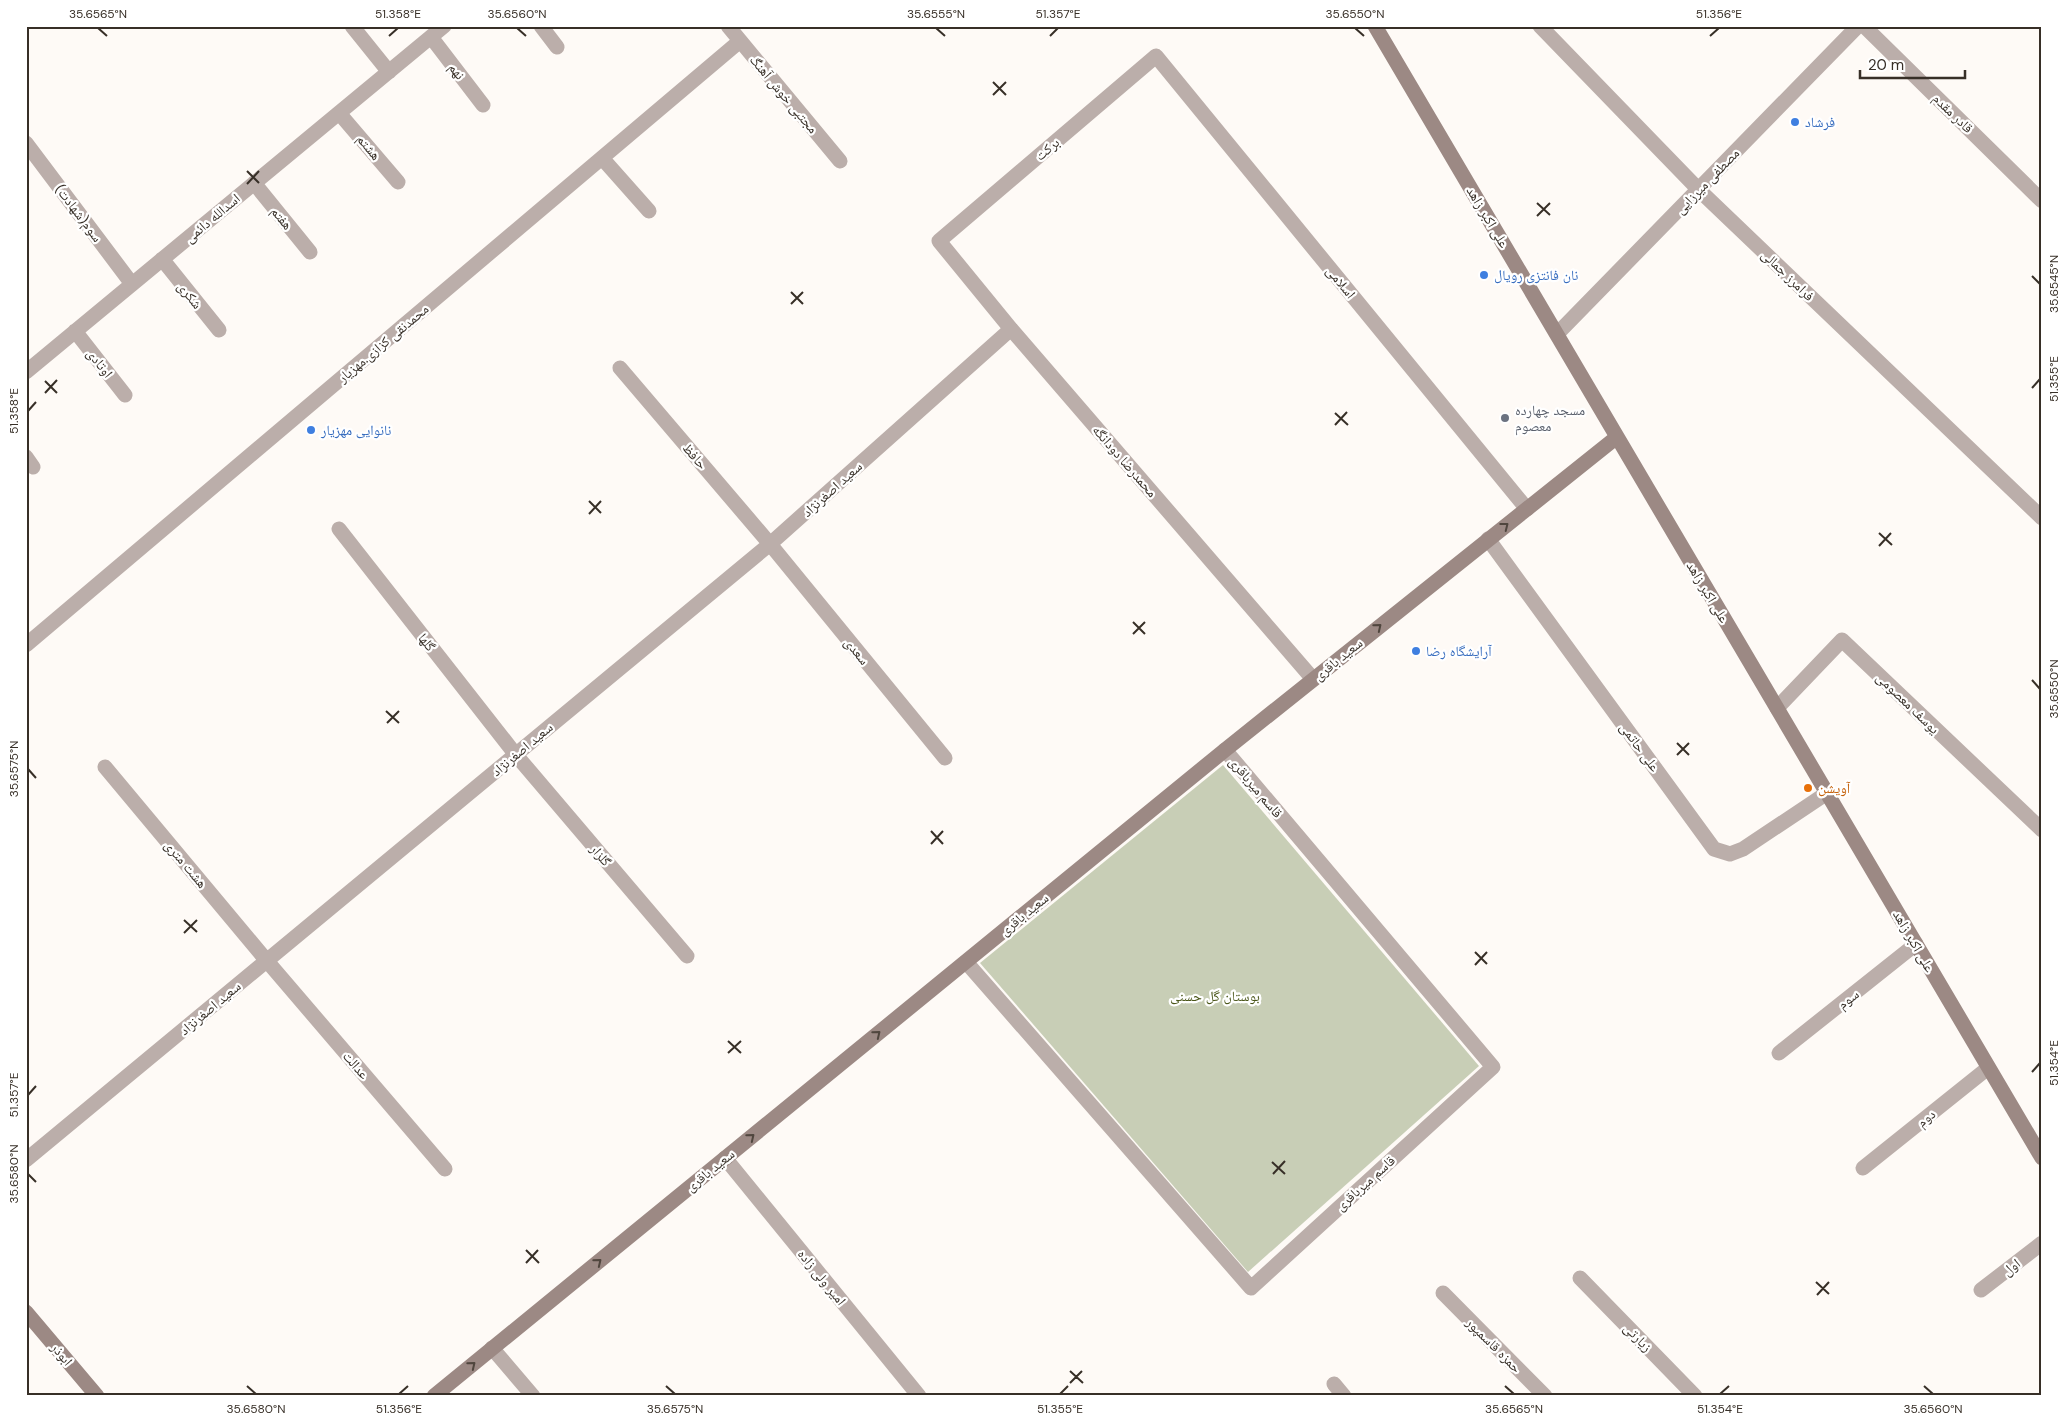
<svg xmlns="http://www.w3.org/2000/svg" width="2068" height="1422" font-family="'DM Sans','Noto Naskh Arabic',sans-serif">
<rect width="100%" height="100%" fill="#fefaf6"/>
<path fill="#c8ceb6" d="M 1223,765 L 1479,1066 L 1248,1272 L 980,963 Z"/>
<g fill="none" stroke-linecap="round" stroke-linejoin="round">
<path stroke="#bbaeaa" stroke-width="15" d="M 352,26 L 389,72
M 541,26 L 557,47
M 728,26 L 840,161
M 1540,26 L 1699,190 L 2042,518
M 1864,26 L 2042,201
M 431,37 L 483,105
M 339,113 L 398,182
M 26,143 L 132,284
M 602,158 L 649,211
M 254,183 L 310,252
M 162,259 L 219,330
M 75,331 L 125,395
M 1557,334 L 1858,26
M 620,368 L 770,544 L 945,758
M 26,372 L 444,26
M 26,457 L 33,467
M 339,529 L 516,755 L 687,956
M 1488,539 L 1714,849 L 1730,854 L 1743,849 L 1827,793
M 26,645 L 740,41
M 1313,679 L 1011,329 L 939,241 L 1156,56 L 1527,509
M 1777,708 L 1842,640 L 2042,830
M 105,767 L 267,961 L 445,1169
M 966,962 L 1251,1288 L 1493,1067 L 1225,750
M 1779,1053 L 1916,944
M 725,1158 L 919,1396
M 26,1160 L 770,544 L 1011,329
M 1863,1168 L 1988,1068
M 1580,1278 L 1695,1396
M 1981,1290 L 2042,1243
M 1443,1293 L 1545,1396
M 492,1348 L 533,1396
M 1334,1384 L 1344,1396"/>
<path stroke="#9c8984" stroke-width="15" d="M 1375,26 L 2042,1158
M 26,1312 L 97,1396
M 434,1396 L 1225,750 L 1617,437"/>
</g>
<defs><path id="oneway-chevron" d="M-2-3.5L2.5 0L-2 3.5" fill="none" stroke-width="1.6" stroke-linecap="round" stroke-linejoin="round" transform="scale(1.25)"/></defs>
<g stroke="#50463e">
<use href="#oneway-chevron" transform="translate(1505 526) rotate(-38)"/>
<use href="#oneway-chevron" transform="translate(1378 627) rotate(-39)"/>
<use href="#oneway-chevron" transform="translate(877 1034) rotate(-39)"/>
<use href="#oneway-chevron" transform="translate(751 1137) rotate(-39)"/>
<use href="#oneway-chevron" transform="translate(598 1262) rotate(-39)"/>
<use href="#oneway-chevron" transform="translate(472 1365) rotate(-39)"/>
</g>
<path fill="none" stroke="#372f27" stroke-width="2" d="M 98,28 L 107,36M 517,28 L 526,36M 936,28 L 945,36M 1355,28 L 1364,36M 389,36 L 398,28M 1050,36 L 1058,28M 1710,36 L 1719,28M 993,82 L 1006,95M 993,95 L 1006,82M 247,171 L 259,183M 247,184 L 259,171M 1537,203 L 1550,215M 1537,216 L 1550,203M 2032,276 L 2040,284M 791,292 L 803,304M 791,304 L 803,292M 45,381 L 57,393M 2032,388 L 2040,379M 45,393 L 57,380M 28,411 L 36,402M 1335,413 L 1348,425M 1335,425 L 1347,412M 589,501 L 601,513M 589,514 L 601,501M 1879,533 L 1892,545M 1879,546 L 1891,533M 1133,622 L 1145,634M 1133,634 L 1145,622M 2032,680 L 2040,689M 386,711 L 399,723M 387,723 L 399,711M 1677,743 L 1689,755M 1677,755 L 1689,743M 28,769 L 36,778M 931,831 L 943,844M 931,844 L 943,831M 184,920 L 197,932M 184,933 L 197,920M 1475,952 L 1487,964M 1475,965 L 1487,952M 728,1041 L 741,1053M 728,1053 L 741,1041M 2032,1072 L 2040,1063M 28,1095 L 36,1086M 1272,1162 L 1285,1174M 28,1174 L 36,1182M 1273,1174 L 1285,1161M 526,1250 L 539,1263M 526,1263 L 538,1250M 1816,1282 L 1829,1294M 1817,1295 L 1829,1282M 1070,1371 L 1083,1383M 1070,1383 L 1082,1371M 247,1386 L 256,1394M 666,1386 L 675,1394M 1505,1386 L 1514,1394M 1924,1386 L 1933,1394M 399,1394 L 408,1386M 1060,1394 L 1068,1386M 1720,1394 L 1729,1386"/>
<g fill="#3f7fe0" stroke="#fff" stroke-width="2">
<circle cx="1795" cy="122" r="5"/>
<circle cx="1484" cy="275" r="5"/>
<circle cx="311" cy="430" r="5"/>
<circle cx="1416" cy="651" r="5"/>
</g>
<circle fill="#6b7280" stroke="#fff" stroke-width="2" cx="1505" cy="418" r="5"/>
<circle fill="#e8710a" stroke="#fff" stroke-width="2" cx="1808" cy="788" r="5"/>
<g text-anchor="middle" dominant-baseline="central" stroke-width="4.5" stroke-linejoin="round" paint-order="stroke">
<g font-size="14" fill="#372f27" stroke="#fff">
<text transform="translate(457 71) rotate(53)">نهم</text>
<text transform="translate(784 94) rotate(50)">مجتبی خوش آهنگ</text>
<text transform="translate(1953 113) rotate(44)">قادر مقدم</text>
<text transform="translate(369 147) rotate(50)">هشتم</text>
<text transform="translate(1047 149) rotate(-41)">برکت</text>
<text transform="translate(1707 181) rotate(-46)">مصطفی میرزایی</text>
<text transform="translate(79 213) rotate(53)">سوم(شهادت)</text>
<text transform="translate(1488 217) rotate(59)">علی اکبر زاهد</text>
<text transform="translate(212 218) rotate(-40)">اسدالله دائمی</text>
<text transform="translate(282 218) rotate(51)">هفتم</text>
<text transform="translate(1788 275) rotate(44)">فرامرز جمالی</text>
<text transform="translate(1341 282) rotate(51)">اسلامی</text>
<text transform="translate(190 295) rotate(51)">شکری</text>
<text transform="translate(383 343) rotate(-40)">محمدنقی کزازی.مهزیار</text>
<text transform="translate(100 363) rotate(52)">اوتادی</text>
<text transform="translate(695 456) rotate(49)">حافظ</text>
<text transform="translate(1125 461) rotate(49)">محمدرضا دودانگه</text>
<text transform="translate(832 489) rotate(-42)">سعید اصغرنژاد</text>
<text transform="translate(1708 592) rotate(59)">علی اکبر زاهد</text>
<text transform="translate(427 642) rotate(52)">گلها</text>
<text transform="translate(857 651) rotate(51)">سعدی</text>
<text transform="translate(1338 659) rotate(-39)">سعید باقری</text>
<text transform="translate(1908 703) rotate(44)">یوسف معصومی</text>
<text transform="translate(1640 747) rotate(54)">علی حاتمی</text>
<text transform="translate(522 749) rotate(-40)">سعید اصغرنژاد</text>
<text transform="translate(1256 787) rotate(50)">قاسم میرباقری</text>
<text transform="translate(601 855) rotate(50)">گلزار</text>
<text transform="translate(186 864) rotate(50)">هشت متری</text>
<text transform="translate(1024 914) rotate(-39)">سعید باقری</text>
<text transform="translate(1914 941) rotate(60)">علی اکبر زاهد</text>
<text transform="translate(1848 999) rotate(-38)">سوم</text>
<text transform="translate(210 1008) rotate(-40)">سعید اصغرنژاد</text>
<text transform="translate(356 1065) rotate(49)">عدالت</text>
<text transform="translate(1926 1118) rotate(-39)">دوم</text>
<text transform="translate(710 1170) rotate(-39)">سعید باقری</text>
<text transform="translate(1365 1183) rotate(-42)">قاسم میرباقری</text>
<text transform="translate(2011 1267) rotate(-38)">اول</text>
<text transform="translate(822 1277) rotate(51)">امیر ولی زاده</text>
<text transform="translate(1638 1337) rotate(46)">زیارتی</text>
<text transform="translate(1494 1345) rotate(45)">حمزه قاسمپور</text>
<text transform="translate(62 1354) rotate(50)">ابوذر</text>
</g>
<g font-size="14" fill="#366cbe" stroke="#fff" text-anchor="start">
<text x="1805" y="122">فرشاد</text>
<text x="1494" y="275">نان فانتزی رویال</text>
<text x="321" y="430">نانوایی مهزیار</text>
<text x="1426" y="651">آرایشگاه رضا</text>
</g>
<g font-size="14" fill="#5b616d" stroke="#fff" text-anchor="start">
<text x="1515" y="410">مسجد چهارده<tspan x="1515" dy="16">معصوم</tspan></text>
</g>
<g font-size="14" fill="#c56008" stroke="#fff" text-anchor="start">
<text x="1818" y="788">آویشن</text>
</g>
<g font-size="14" fill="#495518" stroke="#fff">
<text x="1215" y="996">بوستان گل حسنی</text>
</g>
</g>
<rect width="2068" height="1422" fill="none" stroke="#ffffff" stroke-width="55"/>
<path d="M1860 70v8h105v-8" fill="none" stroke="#372f27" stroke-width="2.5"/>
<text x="1868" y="70" font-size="15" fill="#372f27" stroke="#ffffff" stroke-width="4" paint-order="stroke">20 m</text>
<rect x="28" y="28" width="2012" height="1366" fill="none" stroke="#372f27" stroke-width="2"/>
<g font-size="12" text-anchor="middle" fill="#372f27">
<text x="98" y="18">35.6565°N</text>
<text x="398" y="18">51.358°E</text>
<text x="517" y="18">35.6560°N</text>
<text x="936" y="18">35.6555°N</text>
<text x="1058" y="18">51.357°E</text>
<text x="1355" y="18">35.6550°N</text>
<text x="1719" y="18">51.356°E</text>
<text transform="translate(2054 284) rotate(-90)" y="4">35.6545°N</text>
<text transform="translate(2054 379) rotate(-90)" y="4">51.355°E</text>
<text transform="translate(14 411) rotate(-90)" y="4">51.358°E</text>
<text transform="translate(2054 689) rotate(-90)" y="4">35.6550°N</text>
<text transform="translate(14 769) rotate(-90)" y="4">35.6575°N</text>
<text transform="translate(2054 1063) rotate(-90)" y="4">51.354°E</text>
<text transform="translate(14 1095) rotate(-90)" y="4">51.357°E</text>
<text transform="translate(14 1174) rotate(-90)" y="4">35.6580°N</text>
<text x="256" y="1413">35.6580°N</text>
<text x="399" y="1413">51.356°E</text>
<text x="675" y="1413">35.6575°N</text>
<text x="1060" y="1413">51.355°E</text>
<text x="1514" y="1413">35.6565°N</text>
<text x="1720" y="1413">51.354°E</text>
<text x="1933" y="1413">35.6560°N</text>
</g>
</svg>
